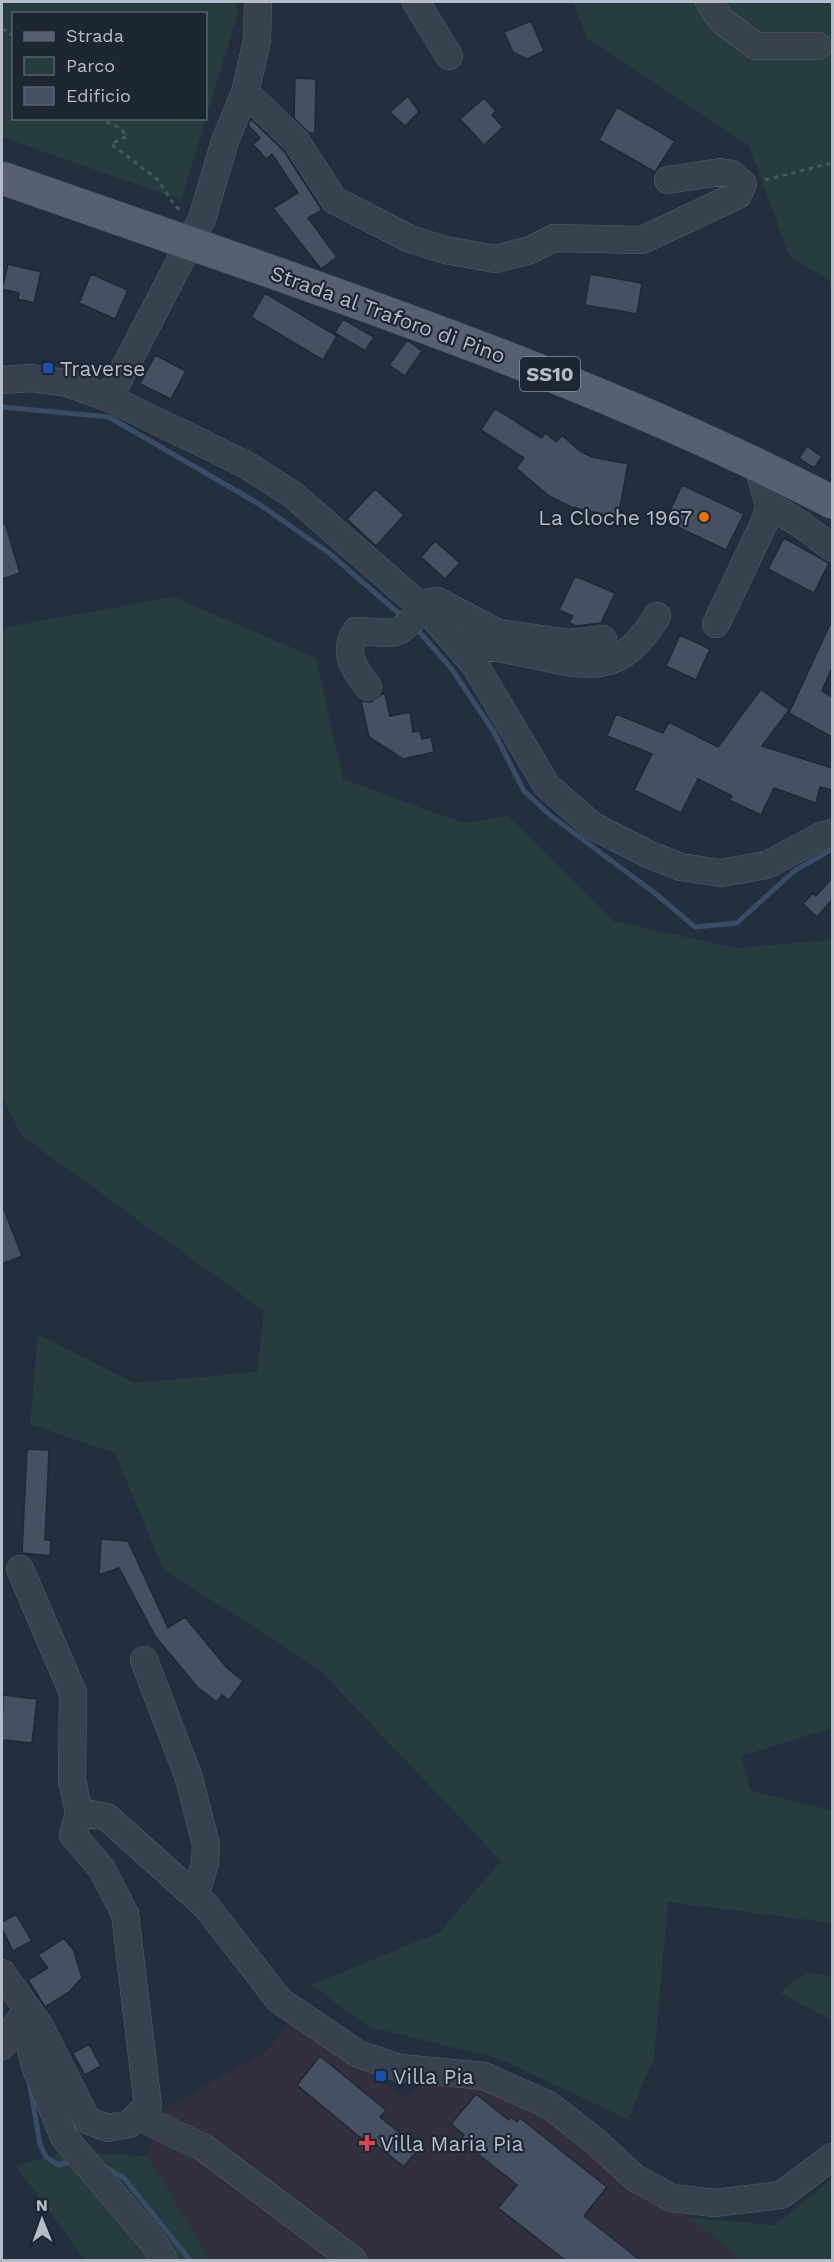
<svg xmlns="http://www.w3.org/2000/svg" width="834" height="2262" font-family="'Work Sans',sans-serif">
<rect width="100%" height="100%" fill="#242f3e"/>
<path fill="#32303f" d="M 290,2022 L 408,2099 L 424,2079 L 489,2086 L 569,2130 L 613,2177 L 630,2190 L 690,2218 L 741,2257 L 739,2260 L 211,2260 L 147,2156 L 165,2108 L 265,2053 Z"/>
<path fill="#263c3f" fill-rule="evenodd" d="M 2,2 L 235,2 L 239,10 L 181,200 L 2,137 ZM 14,14 L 206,14 L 206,118 L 14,118 Z
M 573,2 L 832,2 L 832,282 L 790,257 L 749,146 L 588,39 Z
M 174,597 L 316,658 L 343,779 L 463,823 L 508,816 L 613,921 L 736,948 L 832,940 L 832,1728 L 741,1756 L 751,1791 L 832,1810 L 832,1923 L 668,1902 L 654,2058 L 628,2119 L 497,2058 L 370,2027 L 311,1985 L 440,1932 L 501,1861 L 319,1669 L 163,1569 L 115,1453 L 30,1424 L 38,1334 L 135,1383 L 257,1372 L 264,1311 L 22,1136 L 2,1097 L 2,632 L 7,627 Z
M 806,1972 L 832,1977 L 832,2020 L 780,1993 Z
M 64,2152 L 147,2156 L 211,2260 L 85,2260 L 16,2166 Z
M 832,2179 L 832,2254 L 828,2260 L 739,2260 L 740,2257 L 690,2218 L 775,2225 Z"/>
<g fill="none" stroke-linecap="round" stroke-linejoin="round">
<path stroke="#394c67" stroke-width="5" d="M 2,407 L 109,417 L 259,504 L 329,553 L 403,617
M 415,627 L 451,668 L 494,732 L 524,791 L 550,815 L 656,894 L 695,927 L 737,923 L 794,871 L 832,849
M 30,2086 L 40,2144 L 46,2157 L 58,2165 L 70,2162
M 103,2166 L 124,2178 L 190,2260"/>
</g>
<path fill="#455162" stroke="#1f2835" stroke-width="1.5" d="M 531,21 L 544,51 L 527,59 L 513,52 L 504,32 Z
M 295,78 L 316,79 L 315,133 L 309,133 L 294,118 Z
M 408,96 L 419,112 L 405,126 L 390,112 Z
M 484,98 L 496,111 L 492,115 L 503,127 L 484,145 L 460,119 Z
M 617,107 L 675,141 L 655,172 L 599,140 Z
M 251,119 L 284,151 L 322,210 L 308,218 L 337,257 L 321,269 L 273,208 L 298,193 L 272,154 L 266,159 L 253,144 L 260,138 L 248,125 Z
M 8,264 L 41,272 L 34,303 L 18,299 L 19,293 L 2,289 Z
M 91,274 L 128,290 L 115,319 L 79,303 Z
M 590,274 L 642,283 L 637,314 L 585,305 Z
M 265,293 L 337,336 L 323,360 L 251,317 Z
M 343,319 L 374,337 L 365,351 L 335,333 Z
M 407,340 L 422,351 L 405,376 L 389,365 Z
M 155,355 L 186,371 L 171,399 L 140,384 Z
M 495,408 L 541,438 L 546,433 L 556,442 L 562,435 L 580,451 L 592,457 L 628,464 L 618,518 L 571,507 L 549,496 L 516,468 L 524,458 L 481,430 Z
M 807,446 L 822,457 L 814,468 L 799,458 Z
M 682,485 L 744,514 L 726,550 L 665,521 Z
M 375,489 L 404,515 L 376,546 L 347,519 Z
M 5,523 L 20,573 L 2,579 L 2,524 Z
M 784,538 L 829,563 L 814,593 L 768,569 Z
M 435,541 L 460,563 L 445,579 L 421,557 Z
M 575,576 L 615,593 L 601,623 L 576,626 L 569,623 L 573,616 L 559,610 Z
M 832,620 L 832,668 L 822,691 L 832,697 L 832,737 L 789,713 Z
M 680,635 L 710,649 L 696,680 L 666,666 Z
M 761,689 L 789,710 L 762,746 L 832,768 L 832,790 L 820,787 L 816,803 L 774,788 L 761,815 L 729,800 L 732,796 L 698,779 L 681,813 L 634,790 L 652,754 L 607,736 L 616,714 L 663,733 L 669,722 L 718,747 Z
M 382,694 L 385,694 L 390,716 L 410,712 L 413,732 L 420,731 L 422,739 L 431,737 L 434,752 L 403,759 L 369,737 L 361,701 L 371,702 Z
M 832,878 L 832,900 L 817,917 L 803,904 L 813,893 L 816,896 Z
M 2,1204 L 22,1256 L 2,1264 Z
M 27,1449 L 49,1450 L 45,1540 L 51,1540 L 50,1556 L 22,1553 Z
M 101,1539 L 128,1541 L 168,1628 L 185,1617 L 227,1668 L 243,1681 L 229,1700 L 222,1695 L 217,1702 L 198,1688 L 155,1636 L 119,1568 L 99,1575 Z
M 3,1695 L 37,1699 L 32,1743 L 2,1740 Z
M 16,1914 L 32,1941 L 13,1951 L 2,1929 L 2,1922 Z
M 64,1938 L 74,1951 L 82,1978 L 69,1992 L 45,2007 L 28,1980 L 48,1968 L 38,1955 Z
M 89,2044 L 101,2066 L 85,2075 L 73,2053 Z
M 320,2056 L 386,2110 L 380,2117 L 419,2148 L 404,2167 L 365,2136 L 362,2139 L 297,2085 Z
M 476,2094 L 509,2120 L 511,2117 L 517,2122 L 520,2118 L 607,2187 L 584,2216 L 640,2260 L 565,2260 L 498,2208 L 517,2185 L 460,2140 L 464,2135 L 451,2124 Z"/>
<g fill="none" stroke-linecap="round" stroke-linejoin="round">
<defs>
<path id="minor" d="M 416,2 L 449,56
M 709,2 L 721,20 L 756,46 L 818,46
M 245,92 L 296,141 L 334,200 L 410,239 L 445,250 L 496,259 L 530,250 L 554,238 L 642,240 L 738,195 L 743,184 L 732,174 L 720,172 L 668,180
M 2,380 L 31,378 L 67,383 L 109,398 L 245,464 L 292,494 L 434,618 L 475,665 L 547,786 L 593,826 L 648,854 L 681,867 L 721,873 L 767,865 L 819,837 L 832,833
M 109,398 L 202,219 L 225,141 L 245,92 L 257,41 L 258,2
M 769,505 L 802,525 L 832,548
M 419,604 L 437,601 L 498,633 L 570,643 L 603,639
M 716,624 L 766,519 L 769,505 L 758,466
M 456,643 C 481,645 505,649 529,654 C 590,667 619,677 657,616
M 368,687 C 354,669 342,652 356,631 C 397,632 394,641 423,608
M 20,1569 L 73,1693 L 72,1780 L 79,1812
M 144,1660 L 189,1778 L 206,1845 L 205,1863 L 195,1896
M 2,1973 L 39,2025 L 87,2120 L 107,2128 L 129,2124 L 148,2106 L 125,1914 L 102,1869 L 73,1835 L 79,1812 L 107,1817 L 206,1906 L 279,2000 L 358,2054 L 400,2068 L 484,2076 L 549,2105 L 594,2140 L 635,2178 L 672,2198 L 714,2203 L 781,2195 L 832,2157
M 23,2014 L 35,2066 L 64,2137 L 153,2242 L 164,2260
M 2,2046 L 22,2017
M 138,2116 L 204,2148 L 353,2260"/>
<path id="major" d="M 258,267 C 454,336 648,407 832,502"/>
</defs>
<use href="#minor" stroke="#565f6c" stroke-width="28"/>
<use href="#major" stroke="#414a57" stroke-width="34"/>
<path stroke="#44595c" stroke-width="3" stroke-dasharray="4.5 4.5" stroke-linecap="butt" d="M 2,29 L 14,36
M 98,118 L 120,128 L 127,136 L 111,144 L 157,179 L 176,207 L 181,210
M 765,180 L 832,163"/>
<use href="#minor" stroke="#38414e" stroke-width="27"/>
<use href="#major" stroke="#56606e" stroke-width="33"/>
<defs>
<path id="major-bridge" d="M 2,178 L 258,267"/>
</defs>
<use href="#major-bridge" stroke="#414a57" stroke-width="34" stroke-linecap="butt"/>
<use href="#major-bridge" stroke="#56606e" stroke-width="33"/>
</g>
<g fill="#1a4fb4" stroke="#1d2633" stroke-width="2">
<rect x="42" y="362" width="12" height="12" rx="3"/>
<rect x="375" y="2070" width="12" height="12" rx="3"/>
</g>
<circle fill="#e8710a" stroke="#1d2633" stroke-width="2" cx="704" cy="517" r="6"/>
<path fill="#e0444e" stroke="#1d2633" stroke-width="2" d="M364 2134h6v6h6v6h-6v6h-6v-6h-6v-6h6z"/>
<g text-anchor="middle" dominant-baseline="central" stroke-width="4.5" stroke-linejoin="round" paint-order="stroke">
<rect fill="#1d2633" stroke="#878f9c" stroke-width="1.5" x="520" y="357" width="60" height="34" rx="4.5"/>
<g font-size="20" font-weight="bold" fill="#b4bcc9">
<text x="550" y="374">SS10</text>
</g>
<g font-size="21" fill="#b4bcc9" stroke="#1d2633">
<text transform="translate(388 314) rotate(20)">Strada al Traforo di Pino</text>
</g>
<g font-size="21" fill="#b4bcc9" stroke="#1d2633" text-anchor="start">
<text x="60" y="368">Traverse</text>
<text x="692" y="517" text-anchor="end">La Cloche 1967</text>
<text x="393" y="2076">Villa Pia</text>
<text x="380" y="2143">Villa Maria Pia</text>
</g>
</g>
<rect width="834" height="2262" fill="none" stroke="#b4bcc9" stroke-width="6"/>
<rect x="12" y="12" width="195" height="108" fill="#1d2633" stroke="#59626f" stroke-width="1.5"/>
<rect x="24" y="32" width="30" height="9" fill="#56606e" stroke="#59626f" stroke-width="1.5"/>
<text x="66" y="42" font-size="18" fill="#b4bcc9">Strada</text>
<rect x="24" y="57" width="30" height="18" fill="#263c3f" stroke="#59626f" stroke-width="1.5"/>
<text x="66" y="72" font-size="18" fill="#b4bcc9">Parco</text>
<rect x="24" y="87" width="30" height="18" fill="#455162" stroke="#59626f" stroke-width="1.5"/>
<text x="66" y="102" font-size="18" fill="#b4bcc9">Edificio</text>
<g transform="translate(42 2220) rotate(359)" stroke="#1d2633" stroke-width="4.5" paint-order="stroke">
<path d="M0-4.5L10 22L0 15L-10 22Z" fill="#b4bcc9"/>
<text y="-9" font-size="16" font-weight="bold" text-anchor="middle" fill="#b4bcc9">N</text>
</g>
</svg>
